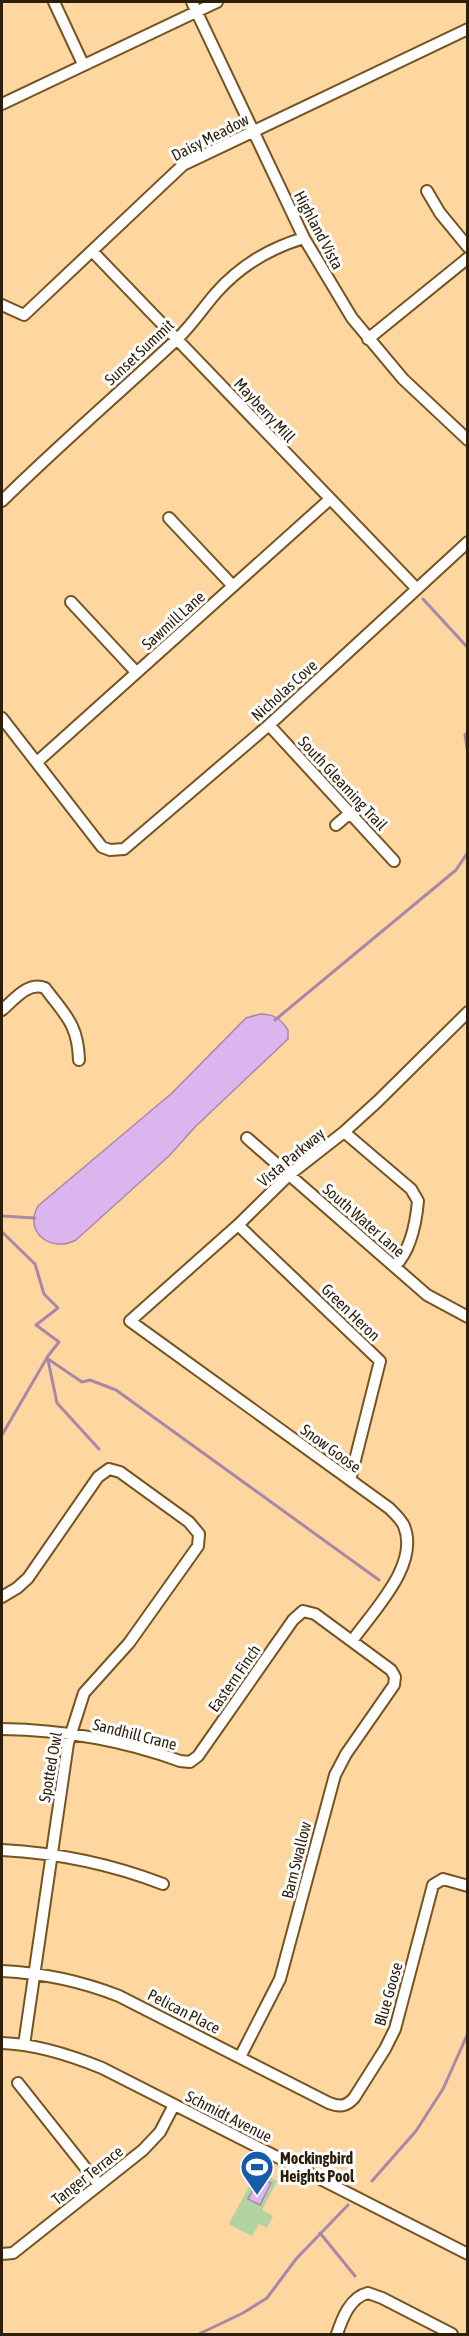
<svg xmlns="http://www.w3.org/2000/svg" width="469" height="2336" font-family="'Asap Condensed',sans-serif">
<rect width="100%" height="100%" fill="#fdd6a0"/>
<path fill="#b1d2a1" d="M 257,2171 L 277,2181 L 262,2210 L 273,2216 L 267,2228 L 259,2224 L 252,2236 L 229,2224 Z"/>
<path fill="#dcb5ee" stroke="#a888a9" stroke-width="1.5" d="M 260,1014 C 274,1014 281,1019 288,1030 L 288,1039 L 195,1127 L 169,1156 L 76,1240 C 52,1253 23,1233 38,1206 L 172,1093 L 246,1018 Z
M 260,2177 L 271,2183 L 260,2205 L 248,2199 Z"/>
<g fill="none" stroke-linecap="round" stroke-linejoin="round">
<path stroke="#a888a9" stroke-width="3" d="M 423,599 L 468,648
M 468,732 L 465,735 L 468,754
M 275,1020 L 456,870 L 468,852
M 2,1216 L 35,1218
M 2,1232 L 35,1264 L 44,1294 L 58,1308 L 36,1325 L 59,1342 L 48,1356 L 2,1435
M 48,1359 L 82,1382 L 90,1380 L 116,1390 L 379,1580
M 48,1360 L 57,1403 L 99,1449
M 372,2181 L 416,2131 L 443,2089 L 468,2033
M 320,2233 L 355,2276
M 199,2334 L 243,2313 L 267,2298 L 296,2259 L 348,2205"/>
<defs>
<path id="minor" d="M 54,2 L 83,64
M 192,2 L 304,238 L 352,318 L 403,379 L 468,440
M 2,104 L 217,2
M 427,191 L 440,213 L 468,247
M 92,251 L 417,589
M 2,305 L 24,315 L 183,165 L 468,29
M 368,339 L 468,258
M 2,501 C 58,446 117,395 174,342 C 190,328 202,309 216,293 C 239,267 270,248 304,238
M 169,518 L 233,586
M 71,602 L 136,672
M 2,718 L 102,847 L 110,850 L 124,849 L 269,725 L 468,542
M 269,725 L 394,861
M 37,762 L 329,500
M 336,825 L 350,813
M 2,1010 C 14,1000 28,981 45,988 C 65,1015 78,1024 79,1060
M 344,1132 L 411,1189 L 418,1201 C 416,1223 411,1250 395,1266
M 247,1138 L 427,1295 L 468,1317
M 238,1225 L 380,1361 L 350,1480
M 2,1597 L 17,1588 L 28,1578 L 98,1477 L 109,1469 L 120,1472 L 189,1522 L 199,1534 L 198,1546 L 129,1643 L 84,1693 L 68,1743 L 24,2045
M 352,1641 C 373,1611 420,1565 404,1526 C 401,1519 394,1513 389,1508 L 130,1321 L 238,1225 L 289,1175 L 344,1132 L 377,1102 L 468,1012
M 2,1729 C 61,1730 123,1740 180,1761 L 190,1762 L 198,1756 L 293,1620 L 303,1611 L 315,1614 L 391,1670 L 395,1677 L 394,1685 L 346,1754 L 335,1775 L 280,1979 L 240,2057
M 2,1850 C 58,1853 111,1864 163,1884
M 2,1971 C 42,1973 81,1981 119,1996 L 329,2103 C 339,2107 346,2107 354,2098 L 385,2049 L 395,2029 L 433,1885 L 443,1879 L 468,1886
M 2,2043 C 36,2044 70,2055 102,2068 L 468,2254
M 18,2083 L 99,2185
M 2,2254 L 13,2253 L 143,2150 L 160,2132 L 174,2105
M 337,2334 C 342,2319 350,2297 368,2293 L 382,2298 L 452,2334"/>
</defs>
<use href="#minor" stroke="#765420" stroke-width="14"/>
<use href="#minor" stroke="#fff" stroke-width="10"/>
</g>
<defs>
<symbol id="stadium-pin" viewBox="-11 -11 22 30"><path d="M0 17L-7.5 6A9.5 9.5 0 1 1 7.5 6Z" fill="#175cac" stroke="#fefefe"/><path d="M0-5a6.5 5 0 1 0 0 10a6.5 5 0 1 0 0-10ZM-3.5-1.8h7v3.6h-7Z" fill="#fff"/></symbol>
</defs>
<g fill-rule="evenodd">
<use href="#stadium-pin" x="238" y="2148" width="38" height="52"/>
</g>
<g text-anchor="middle" dominant-baseline="central" stroke-width="6" stroke-linejoin="round" paint-order="stroke">
<g font-size="16" fill="#2d1e09" stroke="#fefefe">
<text transform="translate(210 137) rotate(-27)">Daisy Meadow</text>
<text transform="translate(319 230) rotate(62)">Highland Vista</text>
<text transform="translate(139 352) rotate(-43)">Sunset Summit</text>
<text transform="translate(265 410) rotate(47)">Mayberry Mill</text>
<text transform="translate(173 620) rotate(-42)">Sawmill Lane</text>
<text transform="translate(284 690) rotate(-42)">Nicholas Cove</text>
<text transform="translate(343 783) rotate(47)">South Gleaming Trail</text>
<text transform="translate(291 1157) rotate(-40)">Vista Parkway</text>
<text transform="translate(364 1220) rotate(41)">South Water Lane</text>
<text transform="translate(351 1312) rotate(44)">Green Heron</text>
<text transform="translate(331 1448) rotate(36)">Snow Goose</text>
<text transform="translate(234 1678) rotate(-55)">Eastern Finch</text>
<text transform="translate(135 1734) rotate(14)">Sandhill Crane</text>
<text transform="translate(50 1767) rotate(-80)">Spotted Owl</text>
<text transform="translate(296 1860) rotate(-76)">Barn Swallow</text>
<text transform="translate(388 1994) rotate(-74)">Blue Goose</text>
<text transform="translate(184 2011) rotate(27)">Pelican Place</text>
<text transform="translate(229 2116) rotate(27)">Schmidt Avenue</text>
<text transform="translate(87 2175) rotate(-38)">Tanger Terrace</text>
</g>
<g font-size="16" font-weight="bold" fill="#2d1e09" stroke="#fefefe" text-anchor="start">
<text x="280" y="2158">Mockingbird<tspan x="280" dy="18">Heights Pool</tspan></text>
</g>
</g>
<rect width="469" height="2336" fill="none" stroke="#2d1e09" stroke-width="6"/>
</svg>
